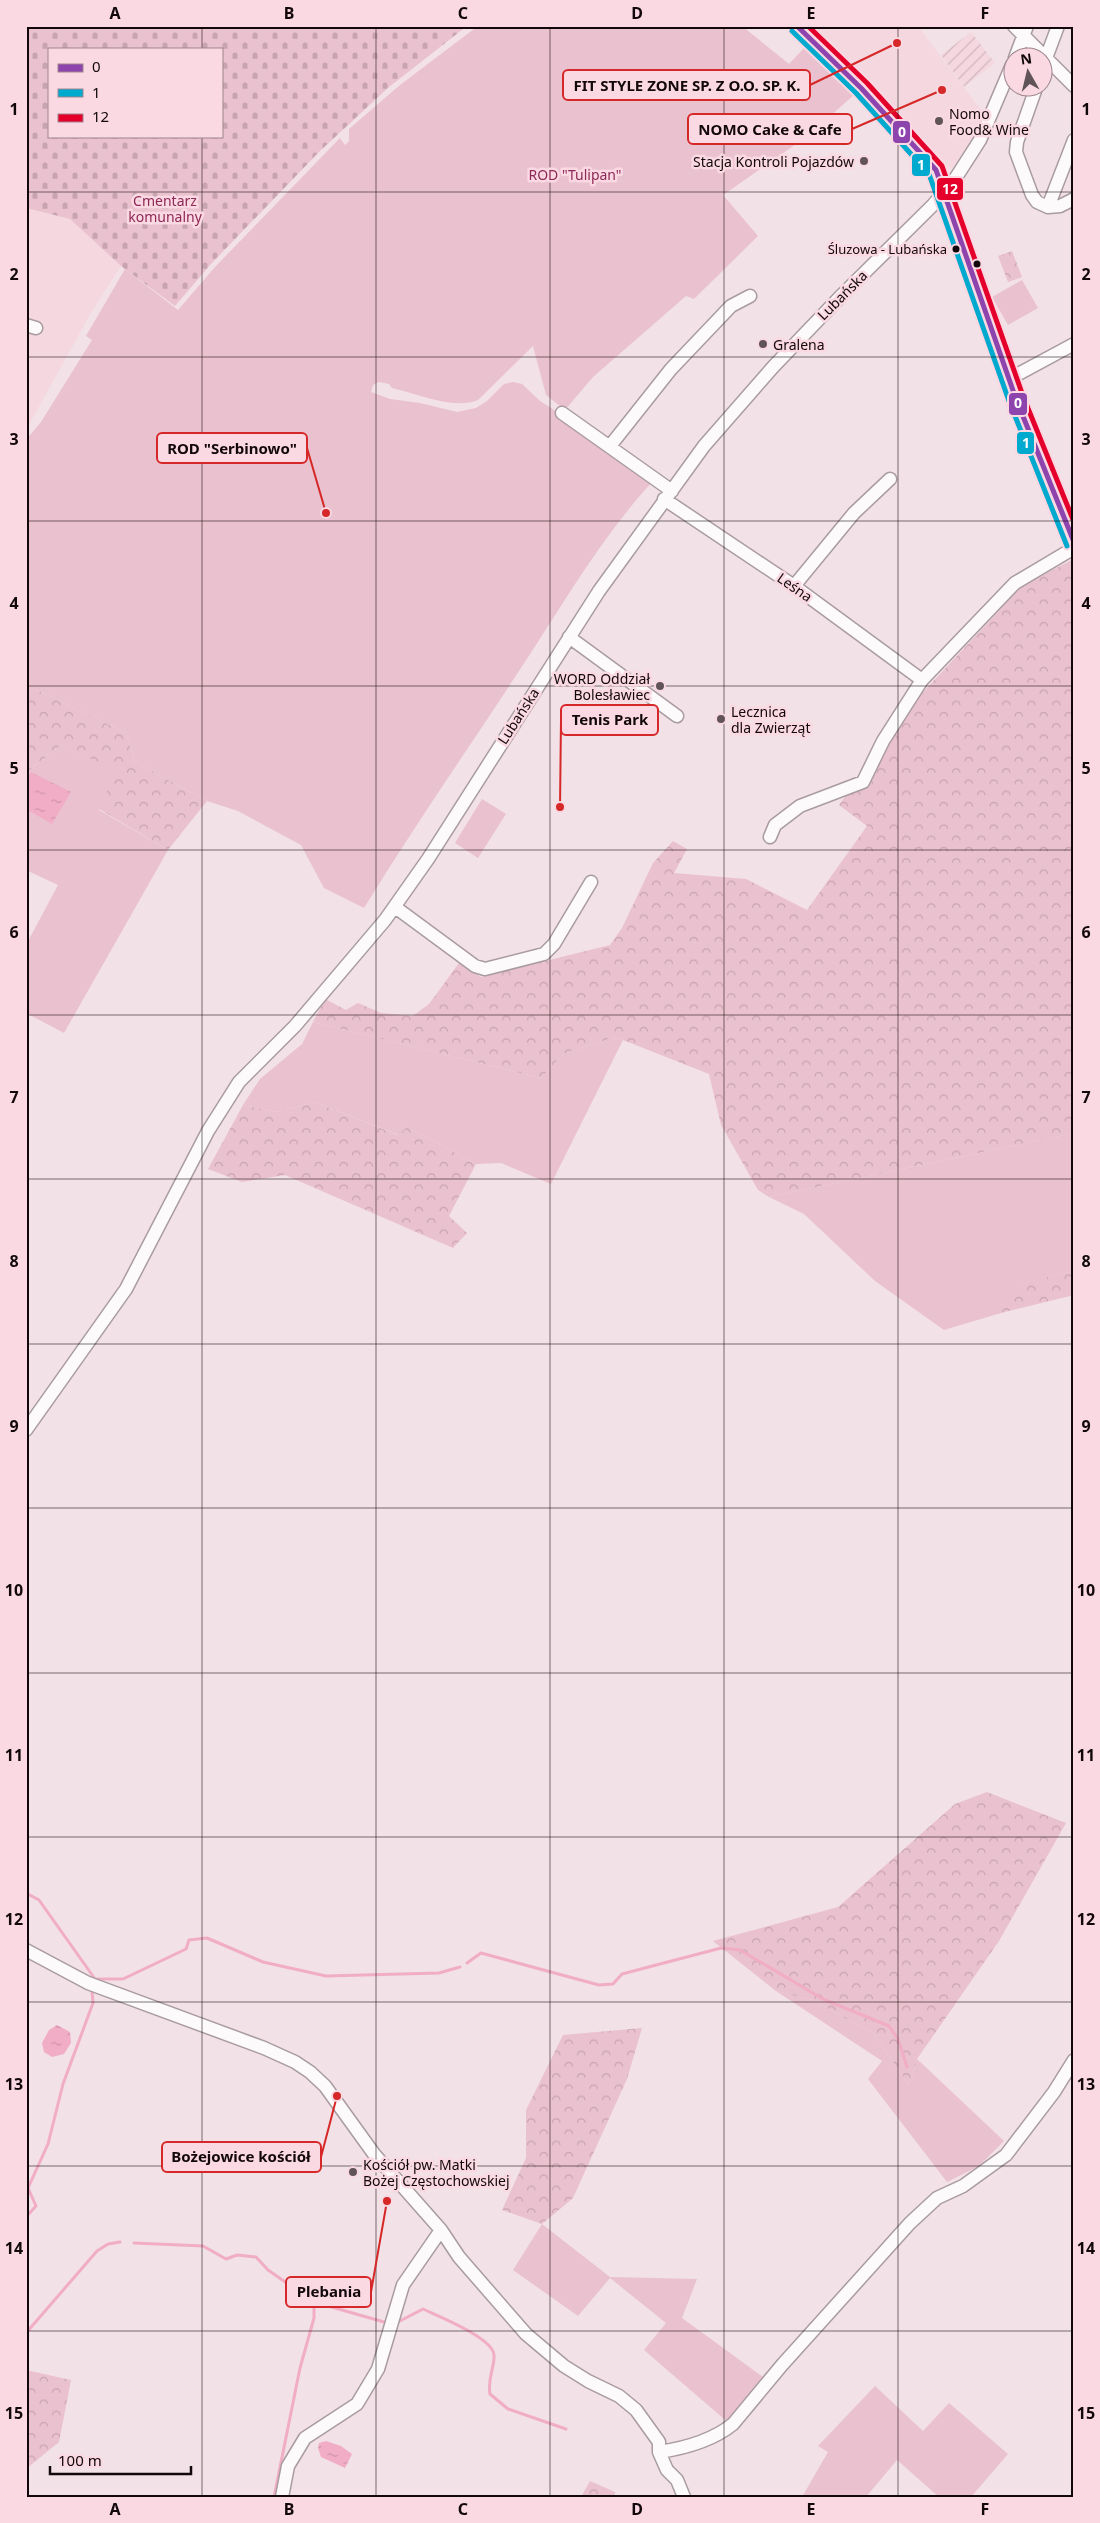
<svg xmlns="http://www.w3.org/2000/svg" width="1100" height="2523" font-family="'Noto Sans',sans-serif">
<defs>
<pattern id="industrial-furrows" width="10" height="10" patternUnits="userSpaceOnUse" patternTransform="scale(1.25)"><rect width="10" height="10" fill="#f5d7e0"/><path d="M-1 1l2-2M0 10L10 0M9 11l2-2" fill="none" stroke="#d1b7bf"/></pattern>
<pattern id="forest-crowns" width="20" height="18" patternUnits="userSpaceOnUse" patternTransform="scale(1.25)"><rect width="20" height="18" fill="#eac1ce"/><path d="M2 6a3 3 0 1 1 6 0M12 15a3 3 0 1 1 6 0" fill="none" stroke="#c8a4b0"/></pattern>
<pattern id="cemetery-stones" width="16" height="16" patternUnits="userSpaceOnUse" patternTransform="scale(1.25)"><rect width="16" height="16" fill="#eac1ce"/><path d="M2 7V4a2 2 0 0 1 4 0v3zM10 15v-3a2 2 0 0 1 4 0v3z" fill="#c8a4b0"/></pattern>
<pattern id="water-ripples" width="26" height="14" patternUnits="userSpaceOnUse" patternTransform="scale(1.25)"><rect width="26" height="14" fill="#f1adc5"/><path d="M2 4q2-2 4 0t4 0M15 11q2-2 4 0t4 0" fill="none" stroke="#ce93a8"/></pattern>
</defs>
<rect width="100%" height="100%" fill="#f2e1e6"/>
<path fill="#f5d7e0" d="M 803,26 L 918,26 L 986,117 L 965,157 L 961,156 L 953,168 L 944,167 L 939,163 L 937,164 L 873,91 Z
M 26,208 L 70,219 L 121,266 L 92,311 L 26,430 Z"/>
<path fill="url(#industrial-furrows)" d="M 971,32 L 995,63 L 964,87 L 941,55 Z"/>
<path fill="#eac1ce" d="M 478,26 L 742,26 L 789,64 L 805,47 L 855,94 L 809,135 L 723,195 L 758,236 L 694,299 L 686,296 L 593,377 L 565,410 L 546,395 L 533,346 L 478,400 C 453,410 418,394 392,388 L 389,384 L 379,382 L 373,385 L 371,392 L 390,399 L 420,403 L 457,412 L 476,408 L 487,401 L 504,384 L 513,382 L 522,384 L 540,401 L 610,446 L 654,480 C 600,538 561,608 517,674 C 466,752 413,828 364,908 L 324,888 L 301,845 L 238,811 L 207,801 L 135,762 L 126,733 L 35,689 L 26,693 L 26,440 L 41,422 L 92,340 L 86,336 L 125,269 L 178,310 L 215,267 L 340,138 L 345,145 L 349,141 L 349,129 L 400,85 Z
M 1022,280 L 1038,308 L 1008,325 L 992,297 Z
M 61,745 L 117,771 L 99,810 L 168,850 L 64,1033 L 26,1013 L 26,945 L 58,885 L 26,870 L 26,773 Z
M 482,799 L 506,814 L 478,858 L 455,843 Z
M 313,1022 L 541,1078 L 563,1054 L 612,1038 L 623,1040 L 551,1184 L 501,1163 L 476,1164 L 407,1127 L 399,1135 L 315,1102 L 276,1112 L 243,1105 L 260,1079 L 302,1044 Z
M 1074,1133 L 1074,1271 L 1015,1285 L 1001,1313 L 944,1330 L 875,1281 L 804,1214 L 769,1197 Z
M 776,1991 L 812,2000 L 873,2033 L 909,2085 L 917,2059 L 1004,2141 L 979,2166 L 947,2182 L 868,2079 L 882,2061 Z
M 542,2224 L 610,2277 L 697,2279 L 682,2318 L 767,2380 L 731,2425 L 644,2350 L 666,2323 L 610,2278 L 578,2316 L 513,2270 Z
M 875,2386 L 923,2431 L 949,2403 L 1008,2454 L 971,2497 L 939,2497 L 897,2460 L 866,2497 L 802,2497 L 828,2452 L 818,2446 Z"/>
<path fill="url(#forest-crowns)" d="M 1012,251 L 1022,277 L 1008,282 L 998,256 Z
M 1074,559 L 1074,1133 L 769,1197 L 758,1190 L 721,1125 L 709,1074 L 623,1040 L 612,1038 L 563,1054 L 541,1078 L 313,1022 L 325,999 L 346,1010 L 358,1003 L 381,1013 L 413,1016 L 429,1004 L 459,963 L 481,977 L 610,945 L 622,928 L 653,863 L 673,841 L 687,849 L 674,873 L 746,879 L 807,910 L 867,826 L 839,805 L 911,705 L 1024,584 Z
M 35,689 L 126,733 L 135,762 L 207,801 L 168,850 L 99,809 L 116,771 L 61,745 L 26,773 L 26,748 L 29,743 L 26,741 L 26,693 Z
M 315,1102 L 398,1135 L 407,1127 L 476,1164 L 449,1216 L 467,1233 L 453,1248 L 285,1175 L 242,1182 L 208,1169 L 243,1105 L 276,1112 Z
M 1074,1271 L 1074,1295 L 1001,1313 L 1014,1285 Z
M 987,1792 L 1066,1823 L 999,1941 L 917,2059 L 909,2085 L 873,2033 L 812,2000 L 776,1991 L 713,1941 L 838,1907 L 955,1804 Z
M 642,2028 L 627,2079 L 573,2198 L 542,2224 L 502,2210 L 526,2158 L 526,2110 L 563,2035 Z
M 26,2370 L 71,2380 L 59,2442 L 26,2469 Z
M 590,2481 L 615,2492 L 614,2497 L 581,2497 Z"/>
<path fill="url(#cemetery-stones)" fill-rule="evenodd" d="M 26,26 L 467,26 L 389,87 L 320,151 L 211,264 L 175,306 L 121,266 L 70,219 L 26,208 ZM 49,49 L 221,49 L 221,136 L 49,136 Z"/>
<path fill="url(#water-ripples)" d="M 31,772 L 71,792 L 52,824 L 26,809 L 26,779 Z
M 57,2025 L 70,2032 L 71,2043 L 64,2054 L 52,2057 L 44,2052 L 42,2043 L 49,2030 Z
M 326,2441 L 341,2446 L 352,2454 L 345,2468 L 321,2457 L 318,2448 L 319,2443 Z"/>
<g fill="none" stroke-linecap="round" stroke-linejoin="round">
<path stroke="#f1adc5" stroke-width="3" d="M 26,1893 L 39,1900 L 95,1979 L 123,1979 L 186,1949 L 189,1940 L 207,1938 L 263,1962 L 326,1976 L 439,1973 L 460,1967
M 467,1963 L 481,1953 L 599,1985 L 613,1984 L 622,1974 L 721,1948 L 740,1950 L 823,1999 L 889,2026 L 898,2039 L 907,2067
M 26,2217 L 36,2206 L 28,2188 L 48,2144 L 63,2084 L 93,2003 L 92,1991
M 134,2243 L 203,2246 L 226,2259 L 237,2255 L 256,2257 L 268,2270 L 314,2302 L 314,2318 L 300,2368 L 274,2497
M 314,2302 L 384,2322
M 396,2323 L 423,2309 C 438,2316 493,2338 494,2355 C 495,2367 487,2378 490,2394 L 508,2409 L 566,2429
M 26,2333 L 97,2251 L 108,2244 L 120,2242"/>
<defs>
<path id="minor" d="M 797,26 L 861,88 L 936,170 L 1016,399 L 1074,543
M 1014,26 L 1074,86
M 1015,58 L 1027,26
M 1042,69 L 1058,26
M 1036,88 L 1017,142 L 1016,152 L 1032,195 L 1037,202 L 1048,207
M 1048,207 L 1074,140
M 1048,207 L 1060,206 L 1074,199
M 26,325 L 36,328
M 1009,379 L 1074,344
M 562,413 L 672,491
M 610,446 L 671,369 L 731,306 L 750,296
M 664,499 L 794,586 L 922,680
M 794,586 L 854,513 L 890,479
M 569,637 L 677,716
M 770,837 L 775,825 L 800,806 L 863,782 L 883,741 L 922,680 L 1015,583 L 1074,548
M 395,907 L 475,966 L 485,969 L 544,954 L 554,944 L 591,882
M 26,1430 L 126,1289 L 208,1131 L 239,1082 L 295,1026 L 385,920 L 428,859 L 599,591 L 704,446 L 773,367 L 843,294 L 933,205 L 955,179 L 980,140 L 1012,65
M 26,1950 L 88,1983 L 264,2048 L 295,2062 L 310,2072 L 325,2086 L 374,2154 L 441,2230 L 459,2257 L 526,2334 L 564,2366 L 588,2381 L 619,2396 L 636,2410 L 659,2442 L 659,2452 L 667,2470 L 677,2480 L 684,2497
M 659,2452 C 686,2448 712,2441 733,2424 L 782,2365 L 910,2223 L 937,2198 L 963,2186 L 1006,2155 L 1054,2092 L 1074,2060
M 282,2497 L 288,2466 L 305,2438 L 357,2404 L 378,2369 L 403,2285 L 441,2230"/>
</defs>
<use href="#minor" stroke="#a99ca0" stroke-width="15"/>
<use href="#minor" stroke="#fdfafb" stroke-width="12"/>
<defs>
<path id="bus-1" d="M 797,26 L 861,88 L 936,170 L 1016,399 L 1074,542"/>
<path id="bus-2" d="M 792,31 L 856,93 L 929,174 L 1009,401 L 1067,546"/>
<path id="bus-3" d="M 808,26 L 867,83 L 942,166 L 1023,396 L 1074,522"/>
</defs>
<use href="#bus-1" stroke="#fad9e3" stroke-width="9"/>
<use href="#bus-2" stroke="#fad9e3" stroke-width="9"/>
<use href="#bus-3" stroke="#fad9e3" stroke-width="9"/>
<use href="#bus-1" stroke="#8e44ad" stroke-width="5"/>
<use href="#bus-2" stroke="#00a9ce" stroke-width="5"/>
<use href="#bus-3" stroke="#e4002b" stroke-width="5"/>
</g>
<path fill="none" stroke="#12080b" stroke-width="1" stroke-opacity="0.55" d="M 202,26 L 202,49M 376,26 L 376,2497M 550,26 L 550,2497M 724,26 L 724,2497M 898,26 L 898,2497M 202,136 L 202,2497M 26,192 L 1074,192M 26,357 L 1074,357M 26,521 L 1074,521M 26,686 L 1074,686M 26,850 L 1074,850M 26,1015 L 1074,1015M 26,1179 L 1074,1179M 26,1344 L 1074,1344M 26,1508 L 1074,1508M 26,1673 L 1074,1673M 26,1837 L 1074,1837M 26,2002 L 1074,2002M 26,2166 L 1074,2166M 26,2331 L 1074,2331"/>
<g fill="#605458" stroke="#fad9e3" stroke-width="2">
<circle cx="939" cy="121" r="5"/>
<circle cx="864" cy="161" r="5"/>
<circle cx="763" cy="344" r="5"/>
<circle cx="660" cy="686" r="5"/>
<circle cx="721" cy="719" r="5"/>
<circle cx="353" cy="2172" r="5"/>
</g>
<g fill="#12080b" stroke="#fad9e3" stroke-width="2">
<circle cx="956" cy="249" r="4.5"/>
<circle cx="977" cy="264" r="4.5"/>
</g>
<g text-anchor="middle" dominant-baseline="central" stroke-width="5" stroke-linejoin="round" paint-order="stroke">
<g font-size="13" fill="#12080b" stroke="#fad9e3" text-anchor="end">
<text x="947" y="249">Śluzowa - Lubańska</text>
</g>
<g font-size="14" fill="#12080b" stroke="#fad9e3" text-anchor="start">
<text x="949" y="113">Nomo<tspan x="949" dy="16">Food&amp; Wine</tspan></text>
<text x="854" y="161" text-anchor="end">Stacja Kontroli Pojazdów</text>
<text x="773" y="344">Gralena</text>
<text x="650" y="678" text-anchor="end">WORD Oddział<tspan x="650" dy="16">Bolesławiec</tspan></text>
<text x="731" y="711">Lecznica<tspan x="731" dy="16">dla Zwierząt</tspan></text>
<text x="363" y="2164">Kościół pw. Matki<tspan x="363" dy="16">Bożej Częstochowskiej</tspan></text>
</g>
<g font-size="14" fill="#8e2856" stroke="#fad9e3">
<text x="575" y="174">ROD "Tulipan"</text>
<text x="165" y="200">Cmentarz<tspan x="165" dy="16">komunalny</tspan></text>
</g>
<g font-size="14" fill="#12080b" stroke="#fad9e3">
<text transform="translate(842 295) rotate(-45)">Lubańska</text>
<text transform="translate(795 587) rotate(35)">Leśna</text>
<text transform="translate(518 716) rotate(-57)">Lubańska</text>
</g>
</g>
<path fill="none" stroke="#d62828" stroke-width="2" d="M897 43L810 85M942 90L852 129M326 513L307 448M560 807L561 720M337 2096L321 2157M387 2201L371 2292"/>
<g fill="#d62828" stroke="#fad9e3" stroke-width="2">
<circle cx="897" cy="43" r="5"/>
<circle cx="942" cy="90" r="5"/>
<circle cx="326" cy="513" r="5"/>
<circle cx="560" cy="807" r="5"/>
<circle cx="337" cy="2096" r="5"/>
<circle cx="387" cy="2201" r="5"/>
</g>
<g fill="#fad9e3" stroke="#d62828" stroke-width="2">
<rect x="563" y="70" width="247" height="30" rx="5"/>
<rect x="688" y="114" width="164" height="30" rx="5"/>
<rect x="157" y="433" width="150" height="30" rx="5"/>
<rect x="561" y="705" width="97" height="30" rx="5"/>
<rect x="162" y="2142" width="159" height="30" rx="5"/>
<rect x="286" y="2277" width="85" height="30" rx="5"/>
</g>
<g font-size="15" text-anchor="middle" font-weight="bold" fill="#12080b">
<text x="687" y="91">FIT STYLE ZONE SP. Z O.O. SP. K.</text>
<text x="770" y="135">NOMO Cake &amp; Cafe</text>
<text x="232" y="454">ROD "Serbinowo"</text>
<text x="610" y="725">Tenis Park</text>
<text x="241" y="2162">Bożejowice kościół</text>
<text x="329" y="2297">Plebania</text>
</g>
<g stroke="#fad9e3" stroke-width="2">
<rect x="892" y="120" width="19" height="24" rx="5" fill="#8e44ad"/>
<rect x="911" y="153" width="20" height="24" rx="5" fill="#00a9ce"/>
<rect x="936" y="177" width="28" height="24" rx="5" fill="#e4002b"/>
<rect x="1008" y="392" width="20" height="24" rx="5" fill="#8e44ad"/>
<rect x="1016" y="431" width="19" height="24" rx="5" fill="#00a9ce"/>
</g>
<g font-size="14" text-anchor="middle" font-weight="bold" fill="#fff">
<text x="902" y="137">0</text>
<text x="921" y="170">1</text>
<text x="950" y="194">12</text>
<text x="1018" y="408">0</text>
<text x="1026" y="448">1</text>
</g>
<rect width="1100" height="2523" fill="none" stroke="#fad9e3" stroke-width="55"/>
<rect x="48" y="48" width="175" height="90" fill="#fad9e3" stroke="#9d858d"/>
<rect x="58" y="64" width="25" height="8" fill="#8e44ad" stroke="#9d858d"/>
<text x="92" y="72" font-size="15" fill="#12080b">0</text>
<rect x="58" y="89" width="25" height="8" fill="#00a9ce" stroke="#9d858d"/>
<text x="92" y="98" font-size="15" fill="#12080b">1</text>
<rect x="58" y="114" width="25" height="8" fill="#e4002b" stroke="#9d858d"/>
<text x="92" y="122" font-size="15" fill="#12080b">12</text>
<g transform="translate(1028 72) rotate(352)"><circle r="24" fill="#fad9e3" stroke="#9d858d"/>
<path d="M0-4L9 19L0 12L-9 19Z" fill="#605458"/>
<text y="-8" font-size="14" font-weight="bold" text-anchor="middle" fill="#12080b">N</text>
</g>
<path d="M50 2466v8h141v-8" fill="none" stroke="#12080b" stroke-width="2.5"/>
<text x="58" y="2466" font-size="15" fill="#12080b" stroke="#fad9e3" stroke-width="4" paint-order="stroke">100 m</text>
<rect x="28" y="28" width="1044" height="2468" fill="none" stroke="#12080b" stroke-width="2"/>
<g font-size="16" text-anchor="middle" font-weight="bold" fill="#12080b">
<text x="115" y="19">A</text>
<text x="289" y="19">B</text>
<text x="463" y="19">C</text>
<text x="637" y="19">D</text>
<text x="811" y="19">E</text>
<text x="985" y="19">F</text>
<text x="14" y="115">1</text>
<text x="1086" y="115">1</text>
<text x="14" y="280">2</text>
<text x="1086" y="280">2</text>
<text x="14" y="445">3</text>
<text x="1086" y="445">3</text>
<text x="14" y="609">4</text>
<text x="1086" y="609">4</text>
<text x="14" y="774">5</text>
<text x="1086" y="774">5</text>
<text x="14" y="938">6</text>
<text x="1086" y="938">6</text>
<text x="14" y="1103">7</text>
<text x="1086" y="1103">7</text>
<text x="14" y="1267">8</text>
<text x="1086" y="1267">8</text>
<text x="14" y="1432">9</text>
<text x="1086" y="1432">9</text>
<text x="14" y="1596">10</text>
<text x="1086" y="1596">10</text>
<text x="14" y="1761">11</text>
<text x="1086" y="1761">11</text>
<text x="14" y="1925">12</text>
<text x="1086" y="1925">12</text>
<text x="14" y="2090">13</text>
<text x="1086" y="2090">13</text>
<text x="14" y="2254">14</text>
<text x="1086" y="2254">14</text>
<text x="14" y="2419">15</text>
<text x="1086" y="2419">15</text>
<text x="115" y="2515">A</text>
<text x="289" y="2515">B</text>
<text x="463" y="2515">C</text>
<text x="637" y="2515">D</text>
<text x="811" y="2515">E</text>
<text x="985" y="2515">F</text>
</g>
</svg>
